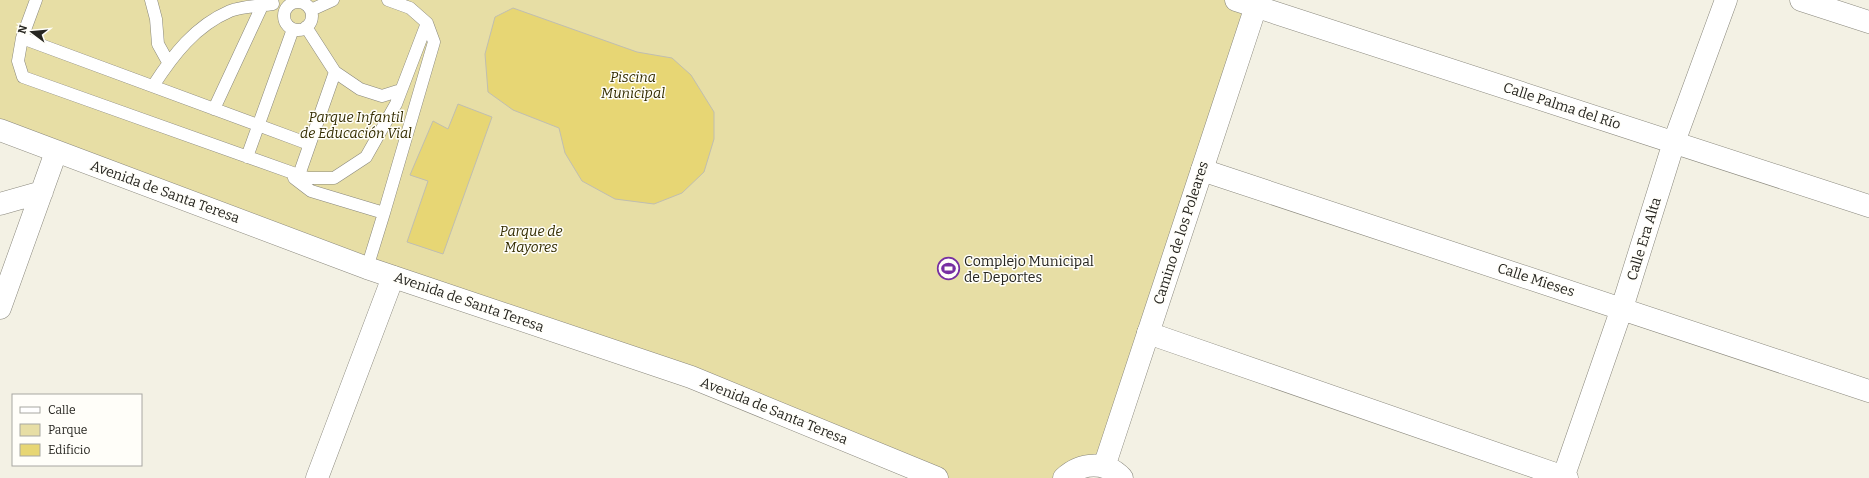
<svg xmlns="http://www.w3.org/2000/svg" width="1869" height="478" font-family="Bitter,serif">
<rect width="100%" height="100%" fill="#f3f1e4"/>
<path fill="#e7dea5" d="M 0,0 L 1236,0 L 1256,7 L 1104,467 L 1064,478 L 937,478 L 0,130 Z"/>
<path fill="#e7d674" stroke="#c0beb1" d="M 513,8 L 637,52 L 672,58 L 691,75 L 714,112 L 714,139 L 704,172 L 682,193 L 654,204 L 615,199 L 582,181 L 565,153 L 559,128 L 513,110 L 488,92 L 485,54 L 495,17 Z
M 458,104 L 492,117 L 443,254 L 407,242 L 428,181 L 410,175 L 433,121 L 448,129 Z"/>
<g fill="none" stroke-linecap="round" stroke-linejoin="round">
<defs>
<path id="lane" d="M 36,0 L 22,38 L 18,61 L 23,77 L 307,178 L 334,178 L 366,157 L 396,104 L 427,23 L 410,8 L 388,0
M 151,0 L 156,19 L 158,44 L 168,62
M284 16a14 14 0 1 1 28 0a14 14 0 1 1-28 0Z
M 311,10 L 333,0
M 306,27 L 335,72 L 360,89 L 382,96 L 401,90
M 22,38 L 309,144
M 153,86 C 173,55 195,26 230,11 C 243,6 260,6 273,4 L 272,0
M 214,109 L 262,6
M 247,157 L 293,29
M 299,175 L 335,72
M 294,178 L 311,191 L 384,213 L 434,42 L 427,23
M 367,268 L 384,213"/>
<path id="street" d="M 1236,0 L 1869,206
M 1801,0 L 1869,22
M 1202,170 L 1869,391
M 0,204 L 42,192
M 0,308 L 56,152
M 1148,333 L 1567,478
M 317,478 L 393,277
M 1563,478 L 1622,308 L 1674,142 L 1726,0"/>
<path id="secondary" d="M 0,130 L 367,268 L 691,377 L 937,478
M 1104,467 L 1258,0
M 1064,478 C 1081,462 1106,461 1122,478"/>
</defs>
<use href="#lane" stroke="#89877c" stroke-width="13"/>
<use href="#street" stroke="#89877c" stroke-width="23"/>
<use href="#secondary" stroke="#89877c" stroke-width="23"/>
<use href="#lane" stroke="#fff" stroke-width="12"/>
<use href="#street" stroke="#fff" stroke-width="22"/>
<use href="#secondary" stroke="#fff" stroke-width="22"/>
</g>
<defs>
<symbol id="stadium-ring" viewBox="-11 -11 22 22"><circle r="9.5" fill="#fffef9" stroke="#772fa2" stroke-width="1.5"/><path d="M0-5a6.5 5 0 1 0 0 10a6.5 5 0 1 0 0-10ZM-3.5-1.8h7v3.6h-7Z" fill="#772fa2"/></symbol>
</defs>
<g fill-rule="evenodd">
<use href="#stadium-ring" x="936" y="256" width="25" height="25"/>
</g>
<g text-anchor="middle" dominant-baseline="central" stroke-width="3" stroke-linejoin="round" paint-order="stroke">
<g font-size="14" font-style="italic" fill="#352e02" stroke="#fffef9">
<text x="633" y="77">Piscina<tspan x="633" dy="16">Municipal</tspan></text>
<text x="356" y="117">Parque Infantil<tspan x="356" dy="16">de Educación Vial</tspan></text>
<text x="531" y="231">Parque de<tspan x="531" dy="16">Mayores</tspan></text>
</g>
<g font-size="14" fill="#262520" stroke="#fffef9">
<text transform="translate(1562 106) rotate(18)">Calle Palma del Río</text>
<text transform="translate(165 192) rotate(20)">Avenida de Santa Teresa</text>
<text transform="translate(1181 233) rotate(-72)">Camino de los Poleares</text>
<text transform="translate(1644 239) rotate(-73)">Calle Era Alta</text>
<text transform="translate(1536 280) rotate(18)">Calle Mieses</text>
<text transform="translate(469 302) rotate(19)">Avenida de Santa Teresa</text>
<text transform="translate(774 411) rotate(22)">Avenida de Santa Teresa</text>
</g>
<g font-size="14" fill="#262520" stroke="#fffef9" text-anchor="start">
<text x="964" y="261">Complejo Municipal<tspan x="964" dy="16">de Deportes</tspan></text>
</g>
</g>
<rect x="12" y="394" width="130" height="72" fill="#fffef9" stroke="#a8a7a2"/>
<rect x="20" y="407" width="20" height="6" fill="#ffffff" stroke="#a8a7a2"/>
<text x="48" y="414" font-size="12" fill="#262520">Calle</text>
<rect x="20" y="424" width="20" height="12" fill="#e7dea5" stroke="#a8a7a2"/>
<text x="48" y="434" font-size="12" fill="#262520">Parque</text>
<rect x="20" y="444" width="20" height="12" fill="#e7d674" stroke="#a8a7a2"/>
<text x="48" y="454" font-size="12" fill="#262520">Edificio</text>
<g transform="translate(32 32) rotate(286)" stroke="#fffef9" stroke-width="3" paint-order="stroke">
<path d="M0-3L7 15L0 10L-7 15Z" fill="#262520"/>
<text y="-6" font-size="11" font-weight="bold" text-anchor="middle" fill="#262520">N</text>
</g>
</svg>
